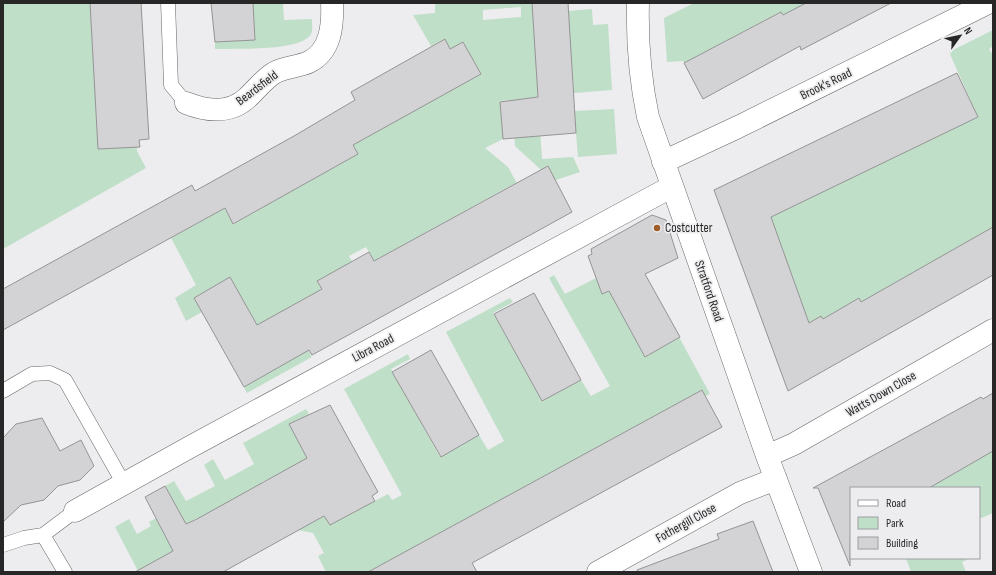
<svg xmlns="http://www.w3.org/2000/svg" width="996" height="575" font-family="'Sofia Sans Condensed',sans-serif">
<rect width="100%" height="100%" fill="#ededef"/>
<path fill="#bfdfc8" fill-rule="evenodd" d="M 3,3 L 90,3 L 98,149 L 137,147 L 137,151 L 146,168 L 3,249 Z
M 253,3 L 283,3 L 284,20 L 312,19 C 312,24 313,30 311,34 C 301,52 234,48 215,49 L 215,42 L 255,40 Z
M 435,3 L 532,3 L 542,159 L 573,157 L 580,172 L 553,181 L 515,146 L 512,100 L 500,101 L 503,139 L 485,148 L 508,167 L 519,187 L 532,221 L 512,185 L 374,261 L 366,247 L 349,256 L 357,270 L 318,281 L 322,289 L 286,309 L 312,357 L 247,393 L 244,387 L 280,366 L 230,277 L 194,298 L 202,312 L 186,321 L 175,298 L 196,285 L 171,238 L 209,217 L 200,201 L 216,192 L 234,224 L 262,208 L 255,195 L 270,203 L 324,173 L 325,155 L 333,168 L 358,154 L 353,145 L 382,129 L 375,116 L 481,74 L 463,42 L 450,49 L 444,39 L 431,46 L 413,15 L 435,13 ZM 521,7 L 521,17 L 483,20 L 483,10 Z
M 694,3 L 806,3 L 783,15 L 780,12 L 684,63 L 683,61 L 667,62 L 664,18 Z
M 592,9 L 593,25 L 608,24 L 612,90 L 574,93 L 568,11 Z
M 993,30 L 993,46 L 989,49 L 993,55 L 993,227 L 861,302 L 859,299 L 823,319 L 821,316 L 809,323 L 771,217 L 978,117 L 949,52 Z
M 614,109 L 617,154 L 578,157 L 574,111 Z
M 554,275 L 565,294 L 596,278 L 602,294 L 609,291 L 645,357 L 679,337 L 710,394 L 705,396 L 702,390 L 368,572 L 326,572 L 318,556 L 324,553 L 313,533 L 298,530 L 269,479 L 262,482 L 270,497 L 245,511 L 237,497 L 230,501 L 205,533 L 197,518 L 182,526 L 191,541 L 138,571 L 115,527 L 129,519 L 137,534 L 151,526 L 149,522 L 176,507 L 165,486 L 174,481 L 186,501 L 215,486 L 204,465 L 213,459 L 225,480 L 254,464 L 243,443 L 306,409 L 309,414 L 290,425 L 327,493 L 315,499 L 330,525 L 388,494 L 392,500 L 402,495 L 344,389 L 408,354 L 410,359 L 391,369 L 440,457 L 479,435 L 488,450 L 504,441 L 446,332 L 510,298 L 513,302 L 493,313 L 542,401 L 581,380 L 591,396 L 610,386 L 549,278 Z
M 993,451 L 993,513 L 979,519 L 979,488 L 929,488 Z
M 906,558 L 966,558 L 967,560 L 962,562 L 966,572 L 911,572 Z"/>
<path fill="#d3d3d5" stroke="#949495" d="M 90,3 L 141,3 L 149,139 L 139,140 L 140,147 L 98,149 Z
M 211,3 L 253,3 L 255,40 L 215,42 Z
M 532,3 L 568,3 L 576,133 L 503,139 L 500,102 L 538,97 Z
M 806,3 L 891,3 L 801,50 L 800,46 L 703,99 L 684,63 L 781,12 L 783,15 Z
M 445,39 L 450,49 L 463,42 L 481,74 L 353,145 L 358,154 L 233,224 L 225,208 L 3,330 L 3,289 L 192,185 L 195,191 L 294,136 L 355,100 L 351,92 Z
M 957,73 L 978,117 L 771,217 L 809,323 L 821,316 L 823,319 L 859,298 L 861,302 L 993,227 L 993,275 L 788,391 L 714,190 Z
M 548,166 L 572,212 L 312,355 L 309,350 L 244,387 L 194,298 L 230,277 L 257,325 L 322,289 L 317,281 L 369,252 L 374,261 Z
M 652,215 L 666,220 L 678,258 L 645,274 L 680,337 L 645,357 L 609,291 L 602,294 L 588,256 L 592,254 L 591,249 Z
M 534,293 L 581,380 L 542,401 L 494,314 Z
M 431,350 L 479,435 L 441,457 L 392,372 Z
M 702,390 L 722,427 L 472,563 L 477,572 L 368,572 Z
M 993,393 L 993,451 L 929,488 L 851,488 L 850,566 L 818,488 L 813,488 L 981,397 L 983,399 Z
M 330,405 L 378,492 L 372,496 L 375,501 L 330,525 L 324,516 L 223,572 L 135,572 L 173,551 L 145,497 L 165,486 L 186,524 L 197,519 L 307,458 L 289,424 Z
M 42,418 L 60,451 L 81,440 L 94,466 L 80,480 L 58,486 L 44,500 L 21,505 L 3,522 L 3,438 L 16,424 Z
M 753,521 L 773,572 L 637,572 L 637,570 L 719,539 L 717,534 Z"/>
<g fill="none" stroke-linecap="round" stroke-linejoin="round">
<defs>
<path id="lane" d="M 168,3 L 171,85 L 186,103
M 3,391 L 32,374 L 50,373 L 65,380 L 124,484
M 43,535 L 65,572
M 3,545 L 24,538 L 43,535 L 75,511"/>
<path id="street" d="M 638,3 C 637,42 640,79 648,117 L 767,456 L 811,572
M 186,103 C 206,111 230,114 247,98 C 256,90 263,80 274,73 C 284,67 298,67 309,62 C 331,51 333,25 332,3
M 663,162 L 738,127 L 988,3
M 767,456 L 794,444 L 993,330
M 75,511 L 190,447 L 671,187
M 598,572 L 740,493 L 776,479"/>
</defs>
<use href="#lane" stroke="#676768" stroke-width="15"/>
<use href="#street" stroke="#676768" stroke-width="23"/>
<use href="#lane" stroke="#fff" stroke-width="14"/>
<use href="#street" stroke="#fff" stroke-width="22"/>
</g>
<circle fill="#9f5e29" stroke="#ededef" stroke-width="1.5" cx="657" cy="228" r="4"/>
<g text-anchor="middle" dominant-baseline="central" stroke-width="3.5" stroke-linejoin="round" paint-order="stroke">
<g font-size="13" fill="#272727" stroke="#ededef">
<text transform="translate(826 84) rotate(-26)">Brook's Road</text>
<text transform="translate(257 88) rotate(-37)">Beardsfield</text>
<text transform="translate(709 291) rotate(71)">Stratford Road</text>
<text transform="translate(373 348) rotate(-28)">Libra Road</text>
<text transform="translate(881 394) rotate(-30)">Watts Down Close</text>
<text transform="translate(686 523) rotate(-29)">Fothergill Close</text>
</g>
<g font-size="13" fill="#272727" stroke="#ededef" text-anchor="start">
<text x="665" y="228">Costcutter</text>
</g>
</g>
<rect width="996" height="575" fill="none" stroke="#272727" stroke-width="8"/>
<rect x="850" y="487" width="130" height="72" fill="#ededef" stroke="#9e9e9f"/>
<rect x="858" y="500" width="20" height="6" fill="#ffffff" stroke="#9e9e9f"/>
<text x="886" y="507" font-size="12" fill="#272727">Road</text>
<rect x="858" y="517" width="20" height="12" fill="#bfdfc8" stroke="#9e9e9f"/>
<text x="886" y="527" font-size="12" fill="#272727">Park</text>
<rect x="858" y="537" width="20" height="12" fill="#d3d3d5" stroke="#9e9e9f"/>
<text x="886" y="547" font-size="12" fill="#272727">Building</text>
<g transform="translate(960 36) rotate(57)" stroke="#ededef" stroke-width="3" paint-order="stroke">
<path d="M0-3L7 15L0 10L-7 15Z" fill="#272727"/>
<text y="-6" font-size="11" font-weight="bold" text-anchor="middle" fill="#272727">N</text>
</g>
</svg>
